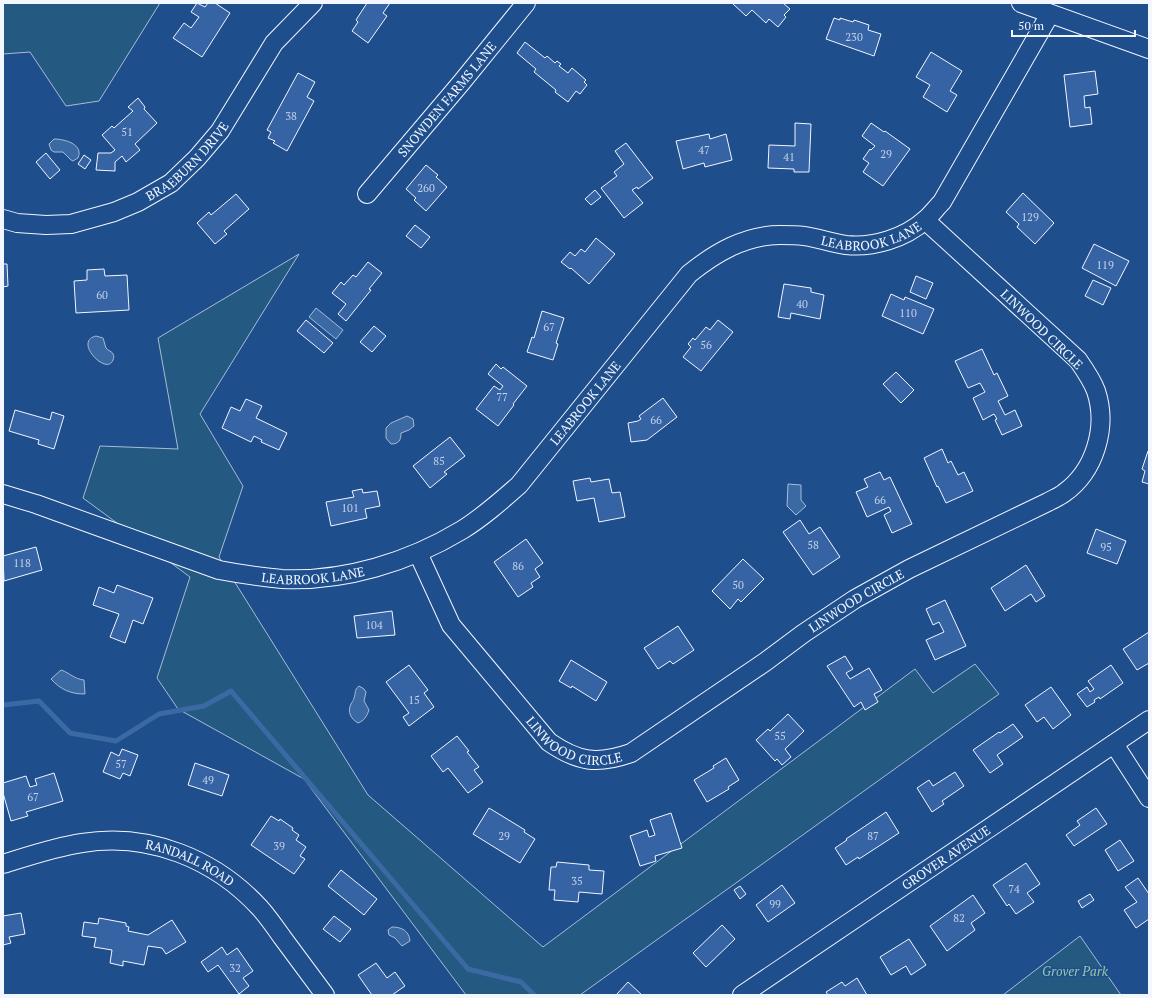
<svg xmlns="http://www.w3.org/2000/svg" width="1152" height="998" font-family="'PT Serif',serif">
<rect width="100%" height="100%" fill="#1f4e8c"/>
<path fill="#245a82" stroke="#a8bbd7" d="M 3,3 L 160,3 L 99,101 L 66,106 L 30,52 L 3,54 Z
M 299,254 L 200,414 L 243,486 L 219,557 L 368,795 L 543,947 L 915,669 L 933,693 L 975,664 L 999,694 L 580,995 L 466,995 L 304,779 L 178,709 L 157,678 L 190,577 L 83,498 L 100,446 L 178,449 L 158,338 Z
M 1080,936 L 1121,995 L 1003,995 Z"/>
<path fill="#3b69a3" stroke="#a8bbd7" d="M 54,139 C 64,139 84,144 78,158 L 73,161 L 71,160 L 63,152 L 54,152 L 51,150 L 49,144 Z
M 316,308 L 343,330 L 336,339 L 309,317 Z
M 96,336 L 103,338 L 106,348 C 108,351 112,351 113,354 C 114,355 114,358 113,360 C 108,373 87,354 88,344 C 88,339 92,337 96,336 Z
M 407,416 L 413,419 L 414,426 L 409,430 L 401,433 C 401,440 399,444 391,444 L 386,438 L 386,428 L 391,423 Z
M 788,484 L 801,485 L 801,500 L 806,506 L 796,515 L 787,506 Z
M 61,670 C 70,673 74,679 84,680 L 85,694 C 71,694 61,690 51,679 Z
M 359,686 L 364,689 L 366,692 L 364,701 L 369,710 C 367,716 364,721 358,723 C 351,719 347,712 351,704 C 353,700 353,702 354,698 C 356,693 354,690 359,686 Z
M 392,927 C 402,927 409,931 410,941 L 402,946 L 395,938 L 389,935 L 388,930 Z"/>
<g fill="none" stroke-linecap="round" stroke-linejoin="round">
<path stroke="#3b69a3" stroke-width="5" d="M 3,705 L 39,701 L 70,733 L 116,741 L 159,714 L 204,706 L 231,691 L 468,969 L 521,982 L 534,995"/>
</g>
<path fill="#3563a3" stroke="#f2f6ff" d="M 197,3 L 205,7 L 208,3 L 215,3 L 230,13 L 202,57 L 173,38 L 184,23 L 191,28 L 199,17 L 191,12 Z
M 367,3 L 390,3 L 383,13 L 387,16 L 368,43 L 352,31 L 358,22 L 356,20 Z
M 732,3 L 783,3 L 790,9 L 784,15 L 786,17 L 778,27 L 769,19 L 766,23 L 752,10 L 746,16 Z
M 834,18 L 840,20 L 840,18 L 853,22 L 854,20 L 869,25 L 868,30 L 881,34 L 874,56 L 826,39 Z
M 525,42 L 545,58 L 547,56 L 555,63 L 557,61 L 561,64 L 559,66 L 568,73 L 572,68 L 586,80 L 584,82 L 587,85 L 580,94 L 576,91 L 568,102 L 555,92 L 556,90 L 534,72 L 536,69 L 517,53 Z
M 931,52 L 962,71 L 950,91 L 957,95 L 947,112 L 923,97 L 930,85 L 916,77 Z
M 1095,71 L 1098,94 L 1084,96 L 1085,108 L 1090,107 L 1092,124 L 1070,127 L 1064,75 Z
M 298,73 L 315,82 L 307,97 L 314,101 L 287,151 L 273,143 L 275,141 L 268,138 L 271,132 L 267,130 Z
M 138,98 L 145,107 L 144,109 L 157,123 L 135,144 L 140,150 L 126,162 L 122,156 L 115,162 L 115,171 L 96,170 L 98,153 L 111,153 L 115,150 L 102,135 L 112,126 L 114,128 L 133,111 L 128,107 Z
M 795,123 L 811,124 L 809,172 L 794,172 L 794,169 L 768,168 L 769,145 L 795,146 Z
M 871,123 L 884,132 L 885,131 L 910,149 L 883,186 L 863,172 L 869,163 L 863,159 L 870,149 L 871,150 L 875,146 L 862,136 Z
M 709,134 L 710,139 L 726,134 L 732,160 L 705,167 L 704,163 L 683,169 L 676,141 Z
M 626,143 L 653,178 L 638,189 L 637,187 L 632,190 L 643,203 L 624,218 L 601,188 L 617,176 L 614,172 L 624,164 L 615,151 Z
M 46,153 L 60,170 L 50,179 L 36,162 Z
M 84,155 L 91,160 L 85,169 L 78,164 Z
M 426,165 L 438,175 L 436,177 L 447,187 L 426,211 L 414,200 L 416,198 L 406,189 Z
M 595,190 L 601,197 L 591,205 L 585,199 Z
M 1023,193 L 1054,223 L 1035,244 L 1017,227 L 1019,224 L 1006,212 Z
M 236,194 L 249,209 L 224,231 L 227,234 L 215,244 L 197,223 L 209,212 L 211,215 Z
M 415,225 L 430,237 L 421,248 L 406,236 Z
M 596,238 L 615,254 L 589,284 L 571,268 L 570,269 L 561,262 L 570,252 L 575,256 L 581,249 L 585,252 Z
M 1094,244 L 1129,261 L 1116,286 L 1082,268 Z
M 368,262 L 382,273 L 369,289 L 371,290 L 346,321 L 338,314 L 346,304 L 332,293 L 341,282 L 344,285 L 353,275 L 356,277 Z
M 3,264 L 7,264 L 8,286 L 3,287 Z
M 104,269 L 105,276 L 127,275 L 129,310 L 76,313 L 74,281 L 87,280 L 87,270 Z
M 916,276 L 933,283 L 926,299 L 910,292 Z
M 1093,280 L 1111,288 L 1103,305 L 1085,296 Z
M 784,284 L 811,288 L 811,292 L 824,295 L 820,319 L 791,313 L 790,319 L 778,317 Z
M 891,294 L 904,300 L 905,297 L 934,309 L 923,334 L 882,316 Z
M 542,311 L 564,318 L 556,343 L 558,344 L 553,360 L 527,352 L 532,337 L 534,338 Z
M 306,320 L 333,343 L 324,353 L 297,331 Z
M 718,320 L 733,332 L 701,371 L 683,357 L 691,347 L 688,344 L 693,338 L 695,340 L 706,327 L 710,330 Z
M 374,326 L 386,336 L 372,352 L 360,342 Z
M 982,349 L 994,375 L 997,373 L 1008,396 L 998,401 L 1005,415 L 1015,410 L 1022,426 L 1002,435 L 995,420 L 997,419 L 994,414 L 983,420 L 973,398 L 985,392 L 980,383 L 968,388 L 955,361 Z
M 496,364 L 501,369 L 503,367 L 527,386 L 513,404 L 514,405 L 498,426 L 476,409 L 494,386 L 500,390 L 503,386 L 488,374 Z
M 896,372 L 914,390 L 901,403 L 883,384 Z
M 663,398 L 677,417 L 647,440 L 631,442 L 628,423 L 638,421 L 641,419 L 639,416 Z
M 246,399 L 262,406 L 256,418 L 287,433 L 279,450 L 261,442 L 262,440 L 254,436 L 251,442 L 222,428 L 231,407 L 240,411 Z
M 15,410 L 50,420 L 52,412 L 64,416 L 54,449 L 38,444 L 39,440 L 9,431 Z
M 450,437 L 465,456 L 444,472 L 447,474 L 430,488 L 413,466 Z
M 942,449 L 948,463 L 951,461 L 958,475 L 964,472 L 973,491 L 946,503 L 938,486 L 937,487 L 924,458 Z
M 1148,451 L 1149,451 L 1149,484 L 1142,482 L 1145,471 L 1142,469 Z
M 880,472 L 884,480 L 890,477 L 912,524 L 892,533 L 884,515 L 891,511 L 889,507 L 867,517 L 856,492 L 868,487 L 864,479 Z
M 590,478 L 591,482 L 609,479 L 612,493 L 620,492 L 625,517 L 599,522 L 594,498 L 577,501 L 573,481 Z
M 362,489 L 363,493 L 377,491 L 380,506 L 365,509 L 367,518 L 331,526 L 326,502 L 354,497 L 352,491 Z
M 800,520 L 809,534 L 820,527 L 840,557 L 813,575 L 783,532 Z
M 1096,529 L 1126,541 L 1117,564 L 1087,553 Z
M 526,539 L 543,563 L 535,569 L 540,577 L 531,583 L 533,587 L 518,597 L 494,562 Z
M 36,547 L 42,570 L 4,581 L 3,556 Z
M 743,559 L 764,579 L 741,602 L 738,599 L 730,609 L 712,591 Z
M 1026,565 L 1045,596 L 1036,602 L 1031,594 L 1005,611 L 991,588 Z
M 117,585 L 153,598 L 143,624 L 133,620 L 125,643 L 110,637 L 119,614 L 93,605 L 99,587 L 114,593 Z
M 945,600 L 966,646 L 935,660 L 926,640 L 944,632 L 939,622 L 933,625 L 926,609 Z
M 392,611 L 395,635 L 357,638 L 354,616 Z
M 678,626 L 694,650 L 673,664 L 670,661 L 658,669 L 644,648 Z
M 1149,632 L 1149,663 L 1137,670 L 1123,649 Z
M 845,656 L 853,669 L 846,673 L 850,679 L 869,668 L 882,690 L 874,694 L 878,702 L 865,710 L 861,702 L 854,707 L 827,666 Z
M 571,660 L 607,682 L 596,701 L 572,686 L 571,688 L 559,681 Z
M 409,665 L 428,690 L 424,693 L 434,707 L 409,726 L 403,717 L 409,713 L 386,682 Z
M 1111,665 L 1123,683 L 1100,699 L 1099,697 L 1094,700 L 1095,702 L 1087,707 L 1077,694 L 1087,687 L 1090,692 L 1094,689 L 1088,681 Z
M 1051,687 L 1071,715 L 1053,729 L 1044,717 L 1037,722 L 1025,705 Z
M 788,714 L 804,731 L 785,749 L 791,757 L 782,765 L 777,759 L 775,761 L 756,740 L 768,729 L 770,731 Z
M 1013,724 L 1023,737 L 997,755 L 1003,764 L 990,773 L 973,750 L 999,732 L 1000,733 Z
M 457,736 L 469,751 L 467,752 L 479,767 L 474,770 L 483,782 L 468,793 L 448,768 L 443,772 L 431,756 Z
M 122,749 L 138,755 L 130,776 L 123,773 L 120,779 L 103,772 L 111,752 L 119,756 Z
M 726,758 L 739,780 L 728,787 L 729,789 L 707,802 L 694,780 L 714,768 L 713,766 Z
M 195,763 L 229,775 L 222,796 L 188,785 Z
M 955,772 L 964,786 L 942,801 L 944,804 L 932,812 L 917,788 L 929,780 L 933,786 Z
M 54,773 L 63,801 L 26,812 L 28,816 L 11,821 L 3,793 L 3,783 L 26,776 L 30,787 L 37,785 L 35,779 Z
M 489,808 L 525,830 L 524,832 L 535,839 L 520,863 L 473,834 Z
M 1096,808 L 1107,824 L 1074,846 L 1066,835 L 1080,825 L 1077,821 Z
M 886,812 L 899,833 L 859,859 L 858,857 L 846,865 L 835,848 L 847,840 L 846,839 Z
M 671,813 L 682,848 L 655,856 L 656,861 L 640,866 L 630,836 L 647,830 L 649,837 L 655,835 L 650,820 Z
M 271,816 L 279,821 L 280,819 L 293,828 L 292,830 L 299,835 L 296,840 L 306,847 L 300,856 L 305,859 L 294,874 L 251,845 Z
M 1120,840 L 1134,861 L 1118,871 L 1105,850 Z
M 557,862 L 589,865 L 589,870 L 604,871 L 602,894 L 579,892 L 578,902 L 554,900 L 555,890 L 549,890 L 551,867 L 556,867 Z
M 1026,863 L 1040,884 L 1027,893 L 1034,902 L 1016,914 L 1009,904 L 1007,906 L 993,885 Z
M 341,870 L 377,899 L 364,915 L 328,886 Z
M 1138,878 L 1149,894 L 1149,919 L 1136,928 L 1124,910 L 1137,902 L 1125,887 Z
M 782,885 L 795,903 L 768,922 L 756,905 Z
M 740,886 L 746,894 L 740,899 L 734,890 Z
M 1090,894 L 1094,900 L 1082,908 L 1078,901 Z
M 973,895 L 985,913 L 971,923 L 975,930 L 947,951 L 930,926 Z
M 21,913 L 25,934 L 9,937 L 11,943 L 3,945 L 3,916 Z
M 334,916 L 351,929 L 340,942 L 323,929 Z
M 99,918 L 126,923 L 126,926 L 129,927 L 128,931 L 148,935 L 172,920 L 186,942 L 166,954 L 162,948 L 148,946 L 144,965 L 123,961 L 123,966 L 110,963 L 112,950 L 94,947 L 96,938 L 82,936 L 84,922 L 98,924 Z
M 722,925 L 735,939 L 706,967 L 693,953 Z
M 909,939 L 926,965 L 911,975 L 906,966 L 891,975 L 880,957 Z
M 222,947 L 227,955 L 237,948 L 253,971 L 243,978 L 249,986 L 239,994 L 218,965 L 208,972 L 201,962 Z
M 376,963 L 387,978 L 395,972 L 405,986 L 392,995 L 372,995 L 358,975 Z
M 857,978 L 867,995 L 828,995 L 826,992 L 842,982 L 845,986 Z
M 628,982 L 642,995 L 616,995 Z"/>
<g fill="none" stroke-linecap="round" stroke-linejoin="round">
<defs>
<g id="minor">
<path d="M 1021,3 L 1149,49"/>
<path id="s1" d="M 367,194 L 461,83 L 526,3"/>
<path id="s2" d="M 3,219 L 17,223 L 46,225 L 71,224 L 114,212 L 138,202 L 171,183 L 197,158 L 220,131 L 274,43 L 313,3"/>
<path id="s3" d="M 3,494 L 36,504 L 219,570 C 240,574 261,577 282,579 C 344,582 409,562 462,530 C 483,517 501,501 519,485 L 689,274 C 715,253 745,235 780,235 C 788,235 796,235 804,236 C 818,238 832,243 846,245 C 873,248 905,238 925,220 C 931,215 936,208 942,202 L 1050,14"/>
<path id="s4" d="M 418,553 L 451,625 L 549,742 C 578,762 597,765 631,753 L 765,662 L 804,633 L 855,599 L 909,569 L 1048,502 C 1053,499 1059,497 1064,493 C 1095,471 1108,427 1096,391 C 1092,380 1085,370 1078,360 L 925,220"/>
<path d="M 1114,744 L 1149,798"/>
<path id="s5" d="M 3,864 C 29,856 55,847 82,843 C 149,832 215,859 260,908 C 268,917 275,927 282,937 C 296,956 311,976 325,995"/>
<path id="s6" d="M 742,995 L 1149,720"/>
</g>
</defs>
<use href="#minor" stroke="#f2f6ff" stroke-width="20"/>
<use href="#minor" stroke="#1f4e8c" stroke-width="18"/>
</g>
<g text-anchor="middle" dominant-baseline="central" stroke-width="3" stroke-linejoin="round" paint-order="stroke">
<g font-size="11" fill="#c3d1e8">
<text x="854" y="37">230</text>
<text x="291" y="116">38</text>
<text x="127" y="132">51</text>
<text x="704" y="150">47</text>
<text x="886" y="154">29</text>
<text x="789" y="157">41</text>
<text x="426" y="188">260</text>
<text x="1030" y="217">129</text>
<text x="1105" y="265">119</text>
<text x="102" y="295">60</text>
<text x="802" y="304">40</text>
<text x="908" y="313">110</text>
<text x="549" y="327">67</text>
<text x="706" y="345">56</text>
<text x="502" y="397">77</text>
<text x="656" y="420">66</text>
<text x="439" y="461">85</text>
<text x="880" y="500">66</text>
<text x="350" y="508">101</text>
<text x="813" y="545">58</text>
<text x="1106" y="547">95</text>
<text x="22" y="563">118</text>
<text x="518" y="566">86</text>
<text x="738" y="585">50</text>
<text x="374" y="625">104</text>
<text x="414" y="700">15</text>
<text x="780" y="736">55</text>
<text x="121" y="764">57</text>
<text x="208" y="780">49</text>
<text x="33" y="797">67</text>
<text x="504" y="836">29</text>
<text x="873" y="836">87</text>
<text x="279" y="846">39</text>
<text x="577" y="881">35</text>
<text x="1014" y="889">74</text>
<text x="775" y="904">99</text>
<text x="959" y="918">82</text>
<text x="235" y="968">32</text>
</g>
<g font-size="13" fill="#f2f6ff" stroke="#1f4e8c">
<text stroke="none"><textPath href="#s1" startOffset="124">SNOWDEN FARMS LANE</textPath></text>
<text stroke="none"><textPath href="#s2" startOffset="204">BRAEBURN DRIVE</textPath></text>
<text stroke="none"><textPath href="#s3" startOffset="1020">LEABROOK LANE</textPath></text>
<text transform="translate(1042 329) rotate(44)">LINWOOD CIRCLE</text>
<text stroke="none"><textPath href="#s3" startOffset="660">LEABROOK LANE</textPath></text>
<text stroke="none"><textPath href="#s3" startOffset="324">LEABROOK LANE</textPath></text>
<text stroke="none"><textPath href="#s4" startOffset="591">LINWOOD CIRCLE</textPath></text>
<text stroke="none"><textPath href="#s4" startOffset="255">LINWOOD CIRCLE</textPath></text>
<text stroke="none"><textPath href="#s6" startOffset="246">GROVER AVENUE</textPath></text>
<text stroke="none"><textPath href="#s5" startOffset="194">RANDALL ROAD</textPath></text>
</g>
<g font-size="13" font-style="italic" fill="#97c8a6" stroke="#1f4e8c">
<text x="1075" y="971">Grover Park</text>
</g>
</g>
<rect width="1152" height="998" fill="none" stroke="#f2f6ff" stroke-width="8"/>
<path d="M1012 30v6h123v-6" fill="none" stroke="#f2f6ff" stroke-width="2"/>
<text x="1018" y="30" font-size="12" fill="#f2f6ff" stroke="#1f4e8c" stroke-width="3" paint-order="stroke">50 m</text>
</svg>
